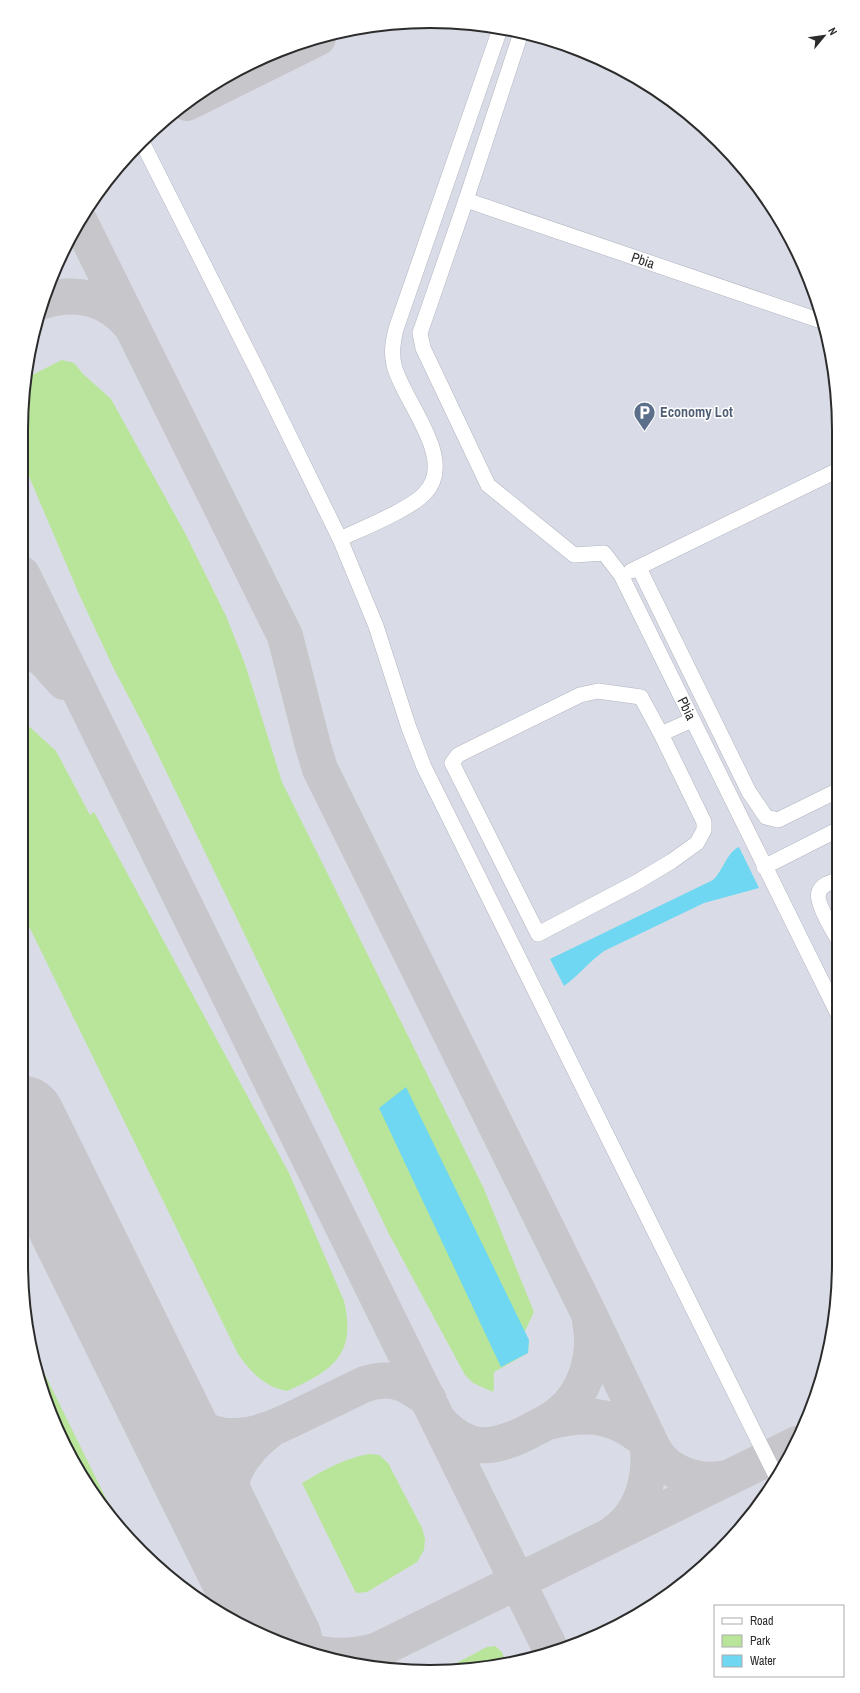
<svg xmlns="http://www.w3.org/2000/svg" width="860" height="1693" font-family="'Archivo Narrow',sans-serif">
<rect width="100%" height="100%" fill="#eee6de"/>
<path fill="#d9dce6" d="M 457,22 L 536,35 L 611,63 L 679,106 L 755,181 L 808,274 L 835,376 L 838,1290 L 825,1369 L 797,1444 L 770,1490 L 719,1552 L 679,1588 L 611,1630 L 561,1650 L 484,1668 L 403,1671 L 350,1664 L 273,1641 L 203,1603 L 160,1570 L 106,1512 L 76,1467 L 43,1395 L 29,1343 L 21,1263 L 22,403 L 35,324 L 63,249 L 105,181 L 160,123 L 225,76 L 298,43 L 376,25 Z"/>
<path fill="#b8e599" d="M 62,360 L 74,363 L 83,374 L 111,399 L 185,533 L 226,616 L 245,664 L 282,782 L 484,1189 L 534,1312 L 524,1333 L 529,1340 L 528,1353 L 494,1372 C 493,1379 495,1385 493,1392 L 473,1383 L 465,1375 L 389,1234 L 148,734 L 113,667 L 79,594 L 22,460 L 22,403 L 26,378 Z
M 22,720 L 56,751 L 90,815 L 94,812 L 289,1173 L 344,1301 C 357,1355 332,1371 287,1391 C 263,1386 251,1372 238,1354 L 21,910 Z
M 29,1342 L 121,1529 C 73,1478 45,1410 29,1342 Z
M 370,1454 L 379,1455 L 388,1463 L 422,1528 L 425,1539 L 424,1550 L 417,1562 L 367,1592 L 356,1593 L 302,1483 C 324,1470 344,1458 370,1454 Z
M 495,1646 L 502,1652 L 506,1663 L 484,1668 L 443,1670 L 487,1647 Z"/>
<path fill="#6fd7f1" d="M 739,847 L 759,888 L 704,903 L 604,951 C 589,962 579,975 564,986 L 550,959 L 713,880 C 723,871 727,852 739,847 Z
M 406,1087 L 529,1340 L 528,1353 L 501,1367 L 379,1108 Z
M 666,1596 L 623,1623 L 620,1616 Z"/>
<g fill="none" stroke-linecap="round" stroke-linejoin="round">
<path stroke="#c7c6ca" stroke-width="36" d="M 187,103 L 318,38
M 80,222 L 285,636 L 313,746 L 320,769 L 588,1312 L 653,1448 C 667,1474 699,1484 728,1478
M 43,301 C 75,291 108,297 130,325
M 22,574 L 552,1652
M 22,640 L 47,663 L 64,682
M 151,1383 C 162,1397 173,1412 189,1422 C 230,1450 269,1431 307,1412 C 326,1403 346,1393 365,1384 C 393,1375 407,1384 429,1400
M 439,1421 C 467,1452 492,1450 526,1433 C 537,1427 549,1422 558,1415 C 586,1394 597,1354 590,1321
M 548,1422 C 591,1411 620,1415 652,1447
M 615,1532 C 646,1510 654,1466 645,1432
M 231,1546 C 225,1493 225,1465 270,1430
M 259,1603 C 264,1612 269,1622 276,1629 C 302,1658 341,1660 376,1651 L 797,1444"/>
<path stroke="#c7c6ca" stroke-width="89" d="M 21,1120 L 278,1642"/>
<defs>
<g id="minor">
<path id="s1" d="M 521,33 L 466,200 L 420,333 L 423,348 L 488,485 L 574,555 L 604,553 L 621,575 L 837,1012"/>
<path d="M 142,142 L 255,366 L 340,539 L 376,626 L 409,728 L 424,767 L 777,1478"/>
<path id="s2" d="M 466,200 L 821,321"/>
<path d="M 340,539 C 361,529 411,509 425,493 C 458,459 402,400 394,365 C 391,352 393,341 396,329 L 500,29"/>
<path d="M 639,568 L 749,792 L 766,817 L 778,820 L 837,791"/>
<path d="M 631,571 L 836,471"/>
<path d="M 661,734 L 704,822 L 704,830 L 697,843 L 672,861 L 637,882 L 538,934 L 452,763 L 458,755 L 580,695 L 598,691 L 641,697 L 661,734 L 692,720"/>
<path d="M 764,867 L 837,830"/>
<path d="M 837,880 C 831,882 821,885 819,892 C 815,901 832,929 837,938"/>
</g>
</defs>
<use href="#minor" stroke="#b2b5c0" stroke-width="16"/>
<use href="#minor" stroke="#fff" stroke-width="15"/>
</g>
<path fill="#ada8a3" d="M 837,797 L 837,809 L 835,806 L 835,798 Z"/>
<defs>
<symbol id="parking-pin" viewBox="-11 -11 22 30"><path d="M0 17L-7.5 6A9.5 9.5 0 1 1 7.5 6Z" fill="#5c6f8a" stroke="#fff"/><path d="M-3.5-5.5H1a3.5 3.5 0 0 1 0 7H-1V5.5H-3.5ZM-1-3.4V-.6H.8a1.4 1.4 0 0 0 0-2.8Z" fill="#fff"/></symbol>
</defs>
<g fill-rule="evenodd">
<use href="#parking-pin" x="632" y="400" width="25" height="34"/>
</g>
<g text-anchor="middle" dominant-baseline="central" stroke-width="3" stroke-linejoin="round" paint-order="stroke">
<g font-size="14" fill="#2c2c2c" stroke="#fff">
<text stroke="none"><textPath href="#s2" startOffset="187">Pbia</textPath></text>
<text stroke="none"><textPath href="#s1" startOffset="801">Pbia</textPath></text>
</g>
<g font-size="14" font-weight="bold" fill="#4e5e75" stroke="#fff" text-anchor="start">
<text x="660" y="412">Economy Lot</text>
</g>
</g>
<path d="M0 0H860V1693H0ZM430 28H430A402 402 0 0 1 832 430V1263A402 402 0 0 1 430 1665H430A402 402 0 0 1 28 1263V430A402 402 0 0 1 430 28Z" fill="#fff" fill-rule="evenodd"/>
<path fill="none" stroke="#2c2c2c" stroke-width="2" d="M430 28H430A402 402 0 0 1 832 430V1263A402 402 0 0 1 430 1665H430A402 402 0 0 1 28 1263V430A402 402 0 0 1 430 28Z"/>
<rect x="714" y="1605" width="130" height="72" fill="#ffffff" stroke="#ababab"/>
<rect x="722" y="1618" width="20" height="6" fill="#ffffff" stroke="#ababab"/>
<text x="750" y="1625" font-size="12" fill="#2c2c2c">Road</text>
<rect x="722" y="1635" width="20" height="12" fill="#b8e599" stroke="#ababab"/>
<text x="750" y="1645" font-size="12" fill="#2c2c2c">Park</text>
<rect x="722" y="1655" width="20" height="12" fill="#6fd7f1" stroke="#ababab"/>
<text x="750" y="1665" font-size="12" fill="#2c2c2c">Water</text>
<g transform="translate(824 36) rotate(61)" stroke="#ffffff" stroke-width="3" paint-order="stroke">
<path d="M0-3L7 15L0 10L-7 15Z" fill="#2c2c2c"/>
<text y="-6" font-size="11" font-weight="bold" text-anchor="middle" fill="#2c2c2c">N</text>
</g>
</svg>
